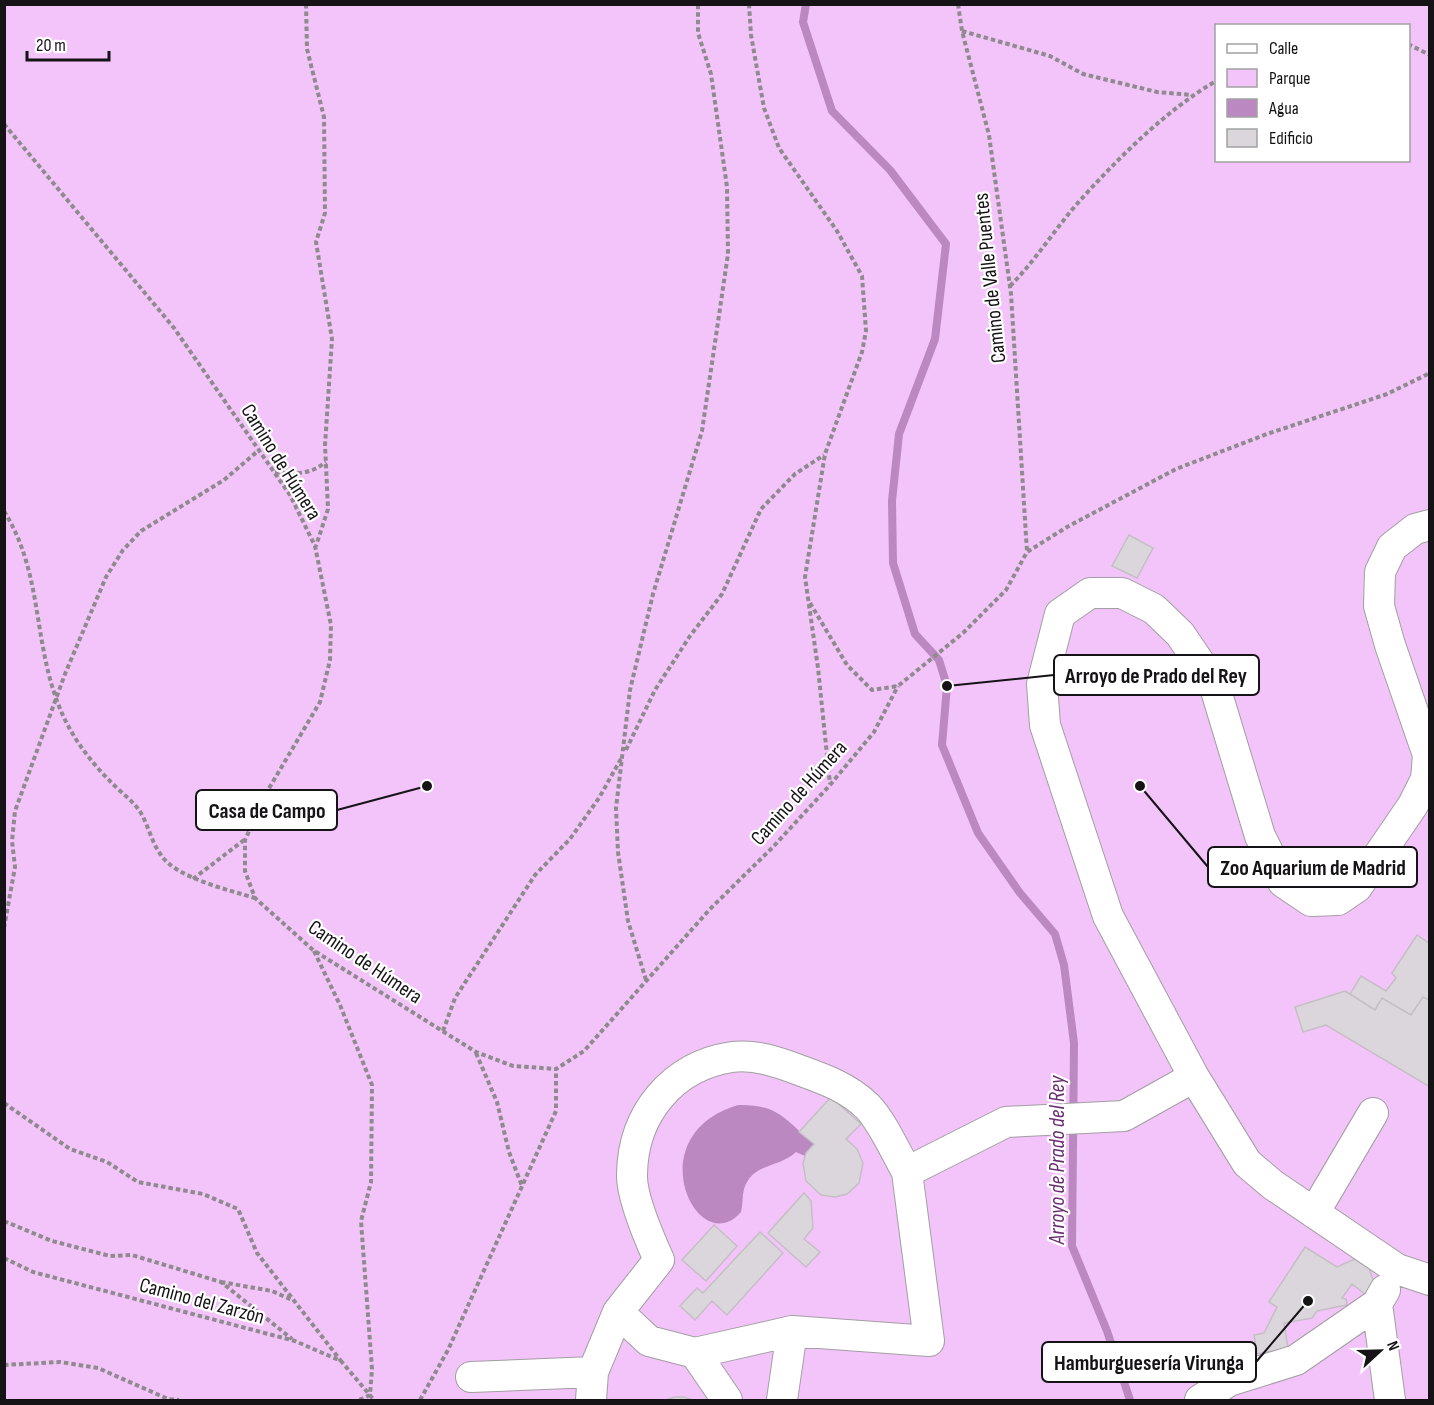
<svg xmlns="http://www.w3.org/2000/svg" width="1434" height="1405" font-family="'Sofia Sans Condensed',sans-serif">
<rect width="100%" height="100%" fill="#f7f2f8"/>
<path fill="#f3c4f9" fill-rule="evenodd" d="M 5,5 L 1429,5 L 1429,1400 L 5,1400 ZM 1216,26 L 1408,26 L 1408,160 L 1216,160 Z"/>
<path fill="#bb88c1" d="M 738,1105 C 779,1104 786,1121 814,1144 L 805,1156 L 796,1152 C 779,1168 752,1163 744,1189 C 742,1196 743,1204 741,1212 C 698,1262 636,1135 738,1105 Z"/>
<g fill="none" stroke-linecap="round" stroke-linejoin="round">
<path stroke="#bb88c1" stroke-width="8" d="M 806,4 L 803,22 L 832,111 L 890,170 L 946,244 L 935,339 L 899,434 L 892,501 L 893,563 L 915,634 L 939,660 L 947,686 L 942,745 L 978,833 L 1020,893 L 1055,934 L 1064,965 L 1074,1043 L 1072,1246 L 1107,1331 L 1130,1400"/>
</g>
<path fill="#dbd6dc" stroke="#c5bfc5" stroke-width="1.5" d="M 1129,535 L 1153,548 L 1137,578 L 1112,566 Z
M 1417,935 L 1430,944 L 1430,1000 L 1423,997 L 1411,1015 L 1382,998 L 1375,1010 L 1350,994 L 1361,976 L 1386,991 L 1396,978 L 1392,973 Z
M 1345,991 L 1375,1010 L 1382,998 L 1411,1015 L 1423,997 L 1430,1000 L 1430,1087 L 1326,1025 L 1303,1032 L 1295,1007 Z
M 831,1097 L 861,1124 L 846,1139 L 857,1149 L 863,1163 L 859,1183 L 847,1194 L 835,1197 L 821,1195 L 806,1181 L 803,1163 L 806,1153 L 814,1144 L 799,1132 Z
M 804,1193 L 811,1201 L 813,1228 L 804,1239 L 820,1252 L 806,1267 L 768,1233 Z
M 714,1225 L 737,1246 L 706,1281 L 682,1260 Z
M 760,1232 L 783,1253 L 727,1315 L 712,1301 L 695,1320 L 680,1306 L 697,1288 L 703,1293 Z
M 1305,1247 L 1337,1267 L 1355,1259 L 1369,1268 L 1374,1283 L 1365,1294 L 1352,1284 L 1342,1298 L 1346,1299 L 1347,1305 L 1317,1311 L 1312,1318 L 1284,1323 L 1288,1348 L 1257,1354 L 1254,1335 L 1264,1333 L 1277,1307 L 1269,1302 Z
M 675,1397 L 684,1397 L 692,1400 L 665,1400 Z"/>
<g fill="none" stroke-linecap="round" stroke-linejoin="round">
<defs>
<path id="minor" d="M 1430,525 L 1415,529 L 1392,547 L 1380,572 L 1379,606 L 1390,645 L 1428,755 L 1426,779 L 1413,805 L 1357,887 L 1338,900 L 1311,901 L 1283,882 L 1260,836 L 1214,684 L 1180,634 L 1154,609 L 1122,593 L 1090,593 L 1060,614 L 1042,684 L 1045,725 L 1108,916 L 1194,1077 L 1247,1163 L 1273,1185 L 1397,1269 L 1430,1280
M 907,1172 L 929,1341 L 792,1331 L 695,1353 L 649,1341 L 618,1312 L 659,1260 C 650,1240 631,1196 632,1174 C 633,1114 672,1066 732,1057 C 755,1054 778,1062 799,1070 C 824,1079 847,1087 867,1106 C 882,1121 896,1153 907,1172 L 1006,1122 L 1124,1116 L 1194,1077
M 1314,1213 L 1373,1113
M 1385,1290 L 1377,1304 L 1390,1400
M 695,1353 L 727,1400
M 471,1377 L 593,1372 L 618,1312
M 591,1400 L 593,1372
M 782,1400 L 792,1331
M 1200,1400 L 1229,1381 L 1296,1360 L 1377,1304"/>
</defs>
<use href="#minor" stroke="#a39ea3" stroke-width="32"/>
<path stroke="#8e8a8e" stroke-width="4" stroke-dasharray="4.5 3" stroke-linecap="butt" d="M 306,4 L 307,49 L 324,117 L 325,213 L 316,242 L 332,339 L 325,445 L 328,509 L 316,546
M 749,4 L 751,35 L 764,108 L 779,148 L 837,231 L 862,276 L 866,331 L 862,352 L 825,454 L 805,577 L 818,668 L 830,784
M 958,4 L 962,31 L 989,135 L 1011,294 L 1027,552
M 962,31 L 1050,56 L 1083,74 L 1157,92 L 1192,95
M 1408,44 L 1430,55
M 4,124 L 174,328 L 290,495 L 315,546 L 331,625 L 330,660 L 320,702 L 268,790 L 245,840 L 245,871 L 255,898 L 313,950 L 476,1052 L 513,1066 L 556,1069 L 584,1051 L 710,909 L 773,847 L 830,785 L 874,732 L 898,686
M 1010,286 C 1035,261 1053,232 1076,205 C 1115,161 1166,110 1216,81
M 275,472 C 296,474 309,475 326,462
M 4,511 C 44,575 32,643 61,711 C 72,737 90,761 110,781 C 119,791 131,799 139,810 C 148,823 151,842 161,855 C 176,878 229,890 255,898
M 810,603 L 847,665 L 872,690 L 898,686 L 963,633 L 1006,590 L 1027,552 L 1067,527 L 1176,469 L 1267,434 L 1387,394 L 1430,373
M 626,750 L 655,690 L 690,636 L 722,594 L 761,509 L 795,474 L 824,455
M 193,879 L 244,840
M 4,928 L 15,867 L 12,841 L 15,811 L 65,674 L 106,577 L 123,550 L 141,531 L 224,480 L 259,450
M 314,951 L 340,1005 L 372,1085 L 371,1182 L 361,1221 L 372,1369 L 370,1395 L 359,1400
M 646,980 L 628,921 L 618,852 L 616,808 L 630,690 L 653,594 L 702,431 L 728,254 L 727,187 L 711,74 L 698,33 L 698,4
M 443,1031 L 455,998 L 535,875 L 570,839 L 599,798 L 622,757
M 476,1053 L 497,1102 L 509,1152 L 522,1186
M 4,1103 L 70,1149 L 107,1162 L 138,1182 L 203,1194 L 238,1209 L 257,1253 L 341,1361
M 4,1221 L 52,1241 L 110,1256 L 132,1255 L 221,1282 L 292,1339
M 4,1258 L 33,1272 L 295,1341 L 341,1361 L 374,1400
M 221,1282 L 272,1291 L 292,1300
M 4,1365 L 60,1362 L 98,1368 L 168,1399 L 179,1400
M 420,1400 L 448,1350 L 556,1111 L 556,1069"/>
<use href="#minor" stroke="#fff" stroke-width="30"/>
</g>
<g text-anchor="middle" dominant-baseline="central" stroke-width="4.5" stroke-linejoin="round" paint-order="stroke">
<g font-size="21" fill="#151315" stroke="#fff">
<text transform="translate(990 278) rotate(-96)">Camino de Valle Puentes</text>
<text transform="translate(281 462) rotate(58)">Camino de Húmera</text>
<text transform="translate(799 793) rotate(-48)">Camino de Húmera</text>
<text transform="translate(365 962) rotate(34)">Camino de Húmera</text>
<text transform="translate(202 1301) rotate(15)">Camino del Zarzón</text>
</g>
<g font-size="22" font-style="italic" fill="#692c71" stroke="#fff">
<text transform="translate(1057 1160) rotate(-90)">Arroyo de Prado del Rey</text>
</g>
</g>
<path fill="none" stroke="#151315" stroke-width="2" d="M947 686L1054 675M427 786L337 810M1140 786L1208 867M1308 1301L1256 1362"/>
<g fill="#151315" stroke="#fff" stroke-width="2">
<circle cx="947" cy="686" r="6"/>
<circle cx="427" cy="786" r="6"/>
<circle cx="1140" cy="786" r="6"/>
<circle cx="1308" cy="1301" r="6"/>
</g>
<g fill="#fff" stroke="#151315" stroke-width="2">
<rect x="1054" y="655" width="205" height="40" rx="6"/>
<rect x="196" y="790" width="141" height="40" rx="6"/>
<rect x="1208" y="847" width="209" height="40" rx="6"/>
<rect x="1042" y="1342" width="214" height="40" rx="6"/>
</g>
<g font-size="22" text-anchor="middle" font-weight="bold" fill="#151315">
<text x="1156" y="683">Arroyo de Prado del Rey</text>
<text x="267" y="818">Casa de Campo</text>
<text x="1313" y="875">Zoo Aquarium de Madrid</text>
<text x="1149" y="1370">Hamburguesería Virunga</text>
</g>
<rect width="1434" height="1405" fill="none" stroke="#151315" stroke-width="12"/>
<rect x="1215" y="24" width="195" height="138" fill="#ffffff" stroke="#a1a1a1" stroke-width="1.5"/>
<rect x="1227" y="44" width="30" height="9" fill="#ffffff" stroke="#a1a1a1" stroke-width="1.5"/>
<text x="1269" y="54" font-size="18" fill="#151315">Calle</text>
<rect x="1227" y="69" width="30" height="18" fill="#f3c4f9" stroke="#a1a1a1" stroke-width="1.5"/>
<text x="1269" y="84" font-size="18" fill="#151315">Parque</text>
<rect x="1227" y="99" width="30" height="18" fill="#bb88c1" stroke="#a1a1a1" stroke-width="1.5"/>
<text x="1269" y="114" font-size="18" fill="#151315">Agua</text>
<rect x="1227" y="129" width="30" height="18" fill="#dbd6dc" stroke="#a1a1a1" stroke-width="1.5"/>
<text x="1269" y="144" font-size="18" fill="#151315">Edificio</text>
<g transform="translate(1380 1351) rotate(68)" stroke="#ffffff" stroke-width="4.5" paint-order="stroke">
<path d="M0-4.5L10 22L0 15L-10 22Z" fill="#151315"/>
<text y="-9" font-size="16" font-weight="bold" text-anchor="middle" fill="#151315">N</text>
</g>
<path d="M27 51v9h82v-9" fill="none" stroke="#151315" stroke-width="3"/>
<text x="36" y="51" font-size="18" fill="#151315" stroke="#ffffff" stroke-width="4.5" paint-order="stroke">20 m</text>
</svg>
